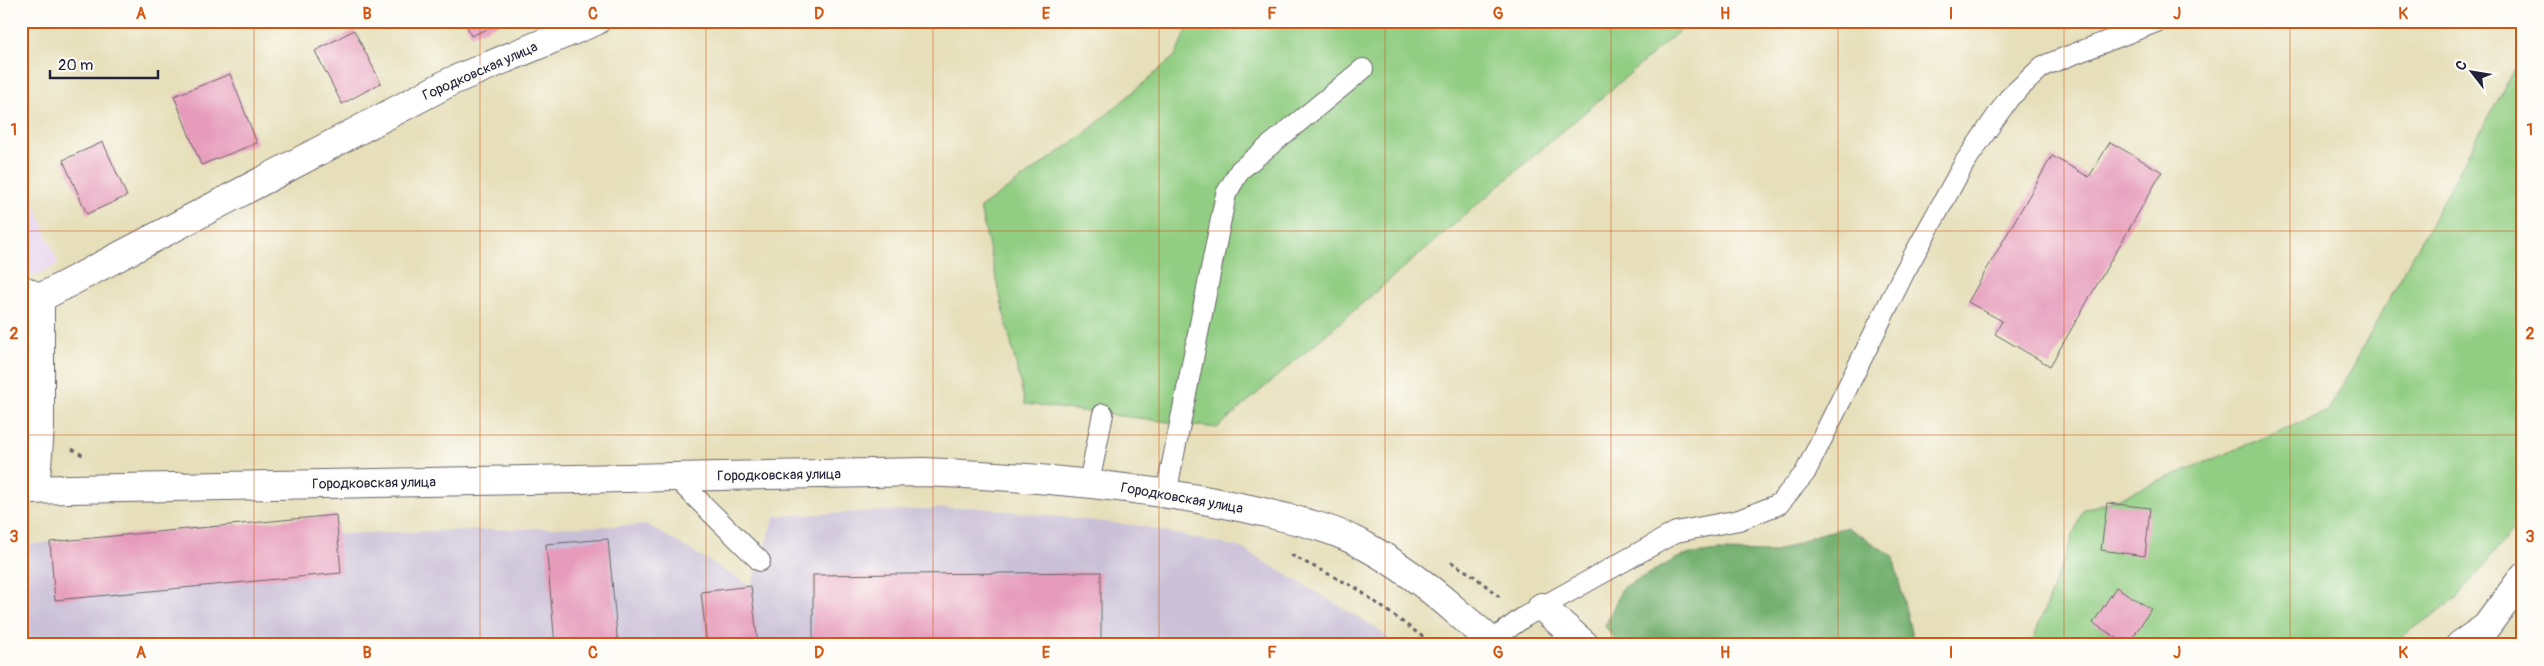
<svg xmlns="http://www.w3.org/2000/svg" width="2544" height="666" font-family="Pangolin,sans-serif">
<rect width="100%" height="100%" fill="#fdfcf7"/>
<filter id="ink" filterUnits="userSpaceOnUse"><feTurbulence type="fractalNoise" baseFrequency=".02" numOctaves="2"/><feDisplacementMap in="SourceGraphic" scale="10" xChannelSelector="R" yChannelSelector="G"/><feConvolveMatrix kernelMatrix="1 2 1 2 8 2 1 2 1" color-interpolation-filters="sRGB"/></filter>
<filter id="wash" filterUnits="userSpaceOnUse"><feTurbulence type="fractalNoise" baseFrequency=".0096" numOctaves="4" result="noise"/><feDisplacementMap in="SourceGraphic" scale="20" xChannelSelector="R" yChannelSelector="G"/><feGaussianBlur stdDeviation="1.12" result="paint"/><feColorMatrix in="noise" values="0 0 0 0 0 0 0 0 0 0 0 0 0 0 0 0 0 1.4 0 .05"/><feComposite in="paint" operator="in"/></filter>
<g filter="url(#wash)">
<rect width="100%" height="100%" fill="#e6dfba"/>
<path fill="#e8d2ee" d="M 21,158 L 22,169 L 58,264 L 35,276 L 21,269 Z"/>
<path fill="#c9bfd7" d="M 971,507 L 1140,526 L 1241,548 L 1375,627 L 1396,645 L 21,645 L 21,546 L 50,542 L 336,515 L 338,534 L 648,525 L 751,586 L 775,516 Z"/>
<path fill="#91cd82" stroke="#5a785e" d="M 1191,21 L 1691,21 L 1217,428 L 1025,404 L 980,208 L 1083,135 L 1175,56 Z
M 2523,54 L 2523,517 L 2457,598 L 2390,645 L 2031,645 L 2083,509 L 2107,503 L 2328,411 Z"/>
<path fill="#74b070" stroke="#4b6956" d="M 1847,527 L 1893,556 L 1912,636 L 1911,645 L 1619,645 L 1605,626 L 1622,588 L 1683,555 L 1720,551 L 1776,552 L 1816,535 Z"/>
<g id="blocks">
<path fill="#e69bbb" d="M 465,21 L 506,21 L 471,36 Z
M 354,30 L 381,83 L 342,104 L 315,51 Z
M 230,74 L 257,143 L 201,165 L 174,96 Z
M 103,142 L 127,196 L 87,214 L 63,160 Z
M 2110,142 L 2162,172 L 2050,366 L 1995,334 L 2002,321 L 1968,302 L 2052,156 L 2089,177 Z
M 2107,503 L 2150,508 L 2145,556 L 2101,550 Z
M 336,515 L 341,573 L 55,600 L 50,542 Z
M 608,539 L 618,645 L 555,645 L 546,544 Z
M 1101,572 L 1101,645 L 813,645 L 813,575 Z
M 751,586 L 758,645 L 707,645 L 701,592 Z
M 2116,587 L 2151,609 L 2128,645 L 2093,623 Z"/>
</g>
</g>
<g filter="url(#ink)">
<use href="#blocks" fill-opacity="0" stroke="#676467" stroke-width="1"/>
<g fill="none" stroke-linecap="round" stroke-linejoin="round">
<defs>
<path id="service" d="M 675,477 L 760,561
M 1089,483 L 1103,414
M 1166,494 L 1226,194 L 1240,170 L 1363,69
M 1491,641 L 1524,617 L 1676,532 L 1739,520 L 1779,504 L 1805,473 L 1904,273 L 1965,162 L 2009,98 L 2043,66 L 2159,21"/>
<path id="minor" d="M 21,289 L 40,298 L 452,81 L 596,21
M 35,490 L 40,428 L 40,298
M 1542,607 L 1585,645
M 2460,645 L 2486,627 L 2523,577"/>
<path id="secondary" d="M 21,490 L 924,472 C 1035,477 1145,486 1254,510 C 1291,519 1332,527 1365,546 C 1398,564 1430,588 1457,612 C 1469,623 1484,633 1494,645"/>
</defs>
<use href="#service" stroke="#676467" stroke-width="22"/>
<use href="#minor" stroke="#676467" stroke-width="30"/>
<use href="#secondary" stroke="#676467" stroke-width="30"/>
<path stroke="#676467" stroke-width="3" stroke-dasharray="4 4" stroke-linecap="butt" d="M 72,449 L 84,456
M 1291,555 L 1356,588 L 1434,645
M 1451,562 L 1474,576 L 1501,598"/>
<use href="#service" stroke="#fff" stroke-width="20"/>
<use href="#minor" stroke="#fff" stroke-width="28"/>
<use href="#secondary" stroke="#fff" stroke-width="28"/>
</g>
</g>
<path fill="none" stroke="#d45411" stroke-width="1" stroke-opacity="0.55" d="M 254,21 L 254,645M 480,21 L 480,645M 706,21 L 706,645M 933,21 L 933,645M 1159,21 L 1159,645M 1385,21 L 1385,645M 1611,21 L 1611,645M 1838,21 L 1838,645M 2064,21 L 2064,645M 2290,21 L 2290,645M 21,231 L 2523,231M 21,435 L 2523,435"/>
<g text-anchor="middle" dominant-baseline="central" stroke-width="5" stroke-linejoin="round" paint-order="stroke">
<g font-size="14" fill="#22223b" stroke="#fdfcf7">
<text transform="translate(480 71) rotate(-24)">Городковская улица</text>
<text transform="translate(779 475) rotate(-1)">Городковская улица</text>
<text transform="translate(374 483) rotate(-1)">Городковская улица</text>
<text transform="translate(1182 498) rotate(10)">Городковская улица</text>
</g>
</g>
<rect width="2544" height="666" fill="none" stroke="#fdfcf7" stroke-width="55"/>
<g transform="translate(2472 72) rotate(301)" stroke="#fdfcf7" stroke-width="4" paint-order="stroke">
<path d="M0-4L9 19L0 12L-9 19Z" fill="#22223b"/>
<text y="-8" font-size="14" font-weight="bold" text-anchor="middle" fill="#22223b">С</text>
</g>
<path d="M50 70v8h108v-8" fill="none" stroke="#22223b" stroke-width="2.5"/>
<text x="58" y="70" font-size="15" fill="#22223b" stroke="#fdfcf7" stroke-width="4" paint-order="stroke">20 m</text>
<rect x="28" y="28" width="2488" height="610" fill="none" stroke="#d45411" stroke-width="2"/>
<g font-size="16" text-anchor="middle" font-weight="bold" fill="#d45411">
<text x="141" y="19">A</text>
<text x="367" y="19">B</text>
<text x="593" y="19">C</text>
<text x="819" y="19">D</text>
<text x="1046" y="19">E</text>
<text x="1272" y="19">F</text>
<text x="1498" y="19">G</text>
<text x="1725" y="19">H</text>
<text x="1951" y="19">I</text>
<text x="2177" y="19">J</text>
<text x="2403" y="19">K</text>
<text x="14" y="135">1</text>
<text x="2530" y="135">1</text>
<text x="14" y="339">2</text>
<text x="2530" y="339">2</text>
<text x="14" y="542">3</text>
<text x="2530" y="542">3</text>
<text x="141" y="658">A</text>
<text x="367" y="658">B</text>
<text x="593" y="658">C</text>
<text x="819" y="658">D</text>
<text x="1046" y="658">E</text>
<text x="1272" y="658">F</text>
<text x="1498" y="658">G</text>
<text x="1725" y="658">H</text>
<text x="1951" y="658">I</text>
<text x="2177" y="658">J</text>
<text x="2403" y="658">K</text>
</g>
</svg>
